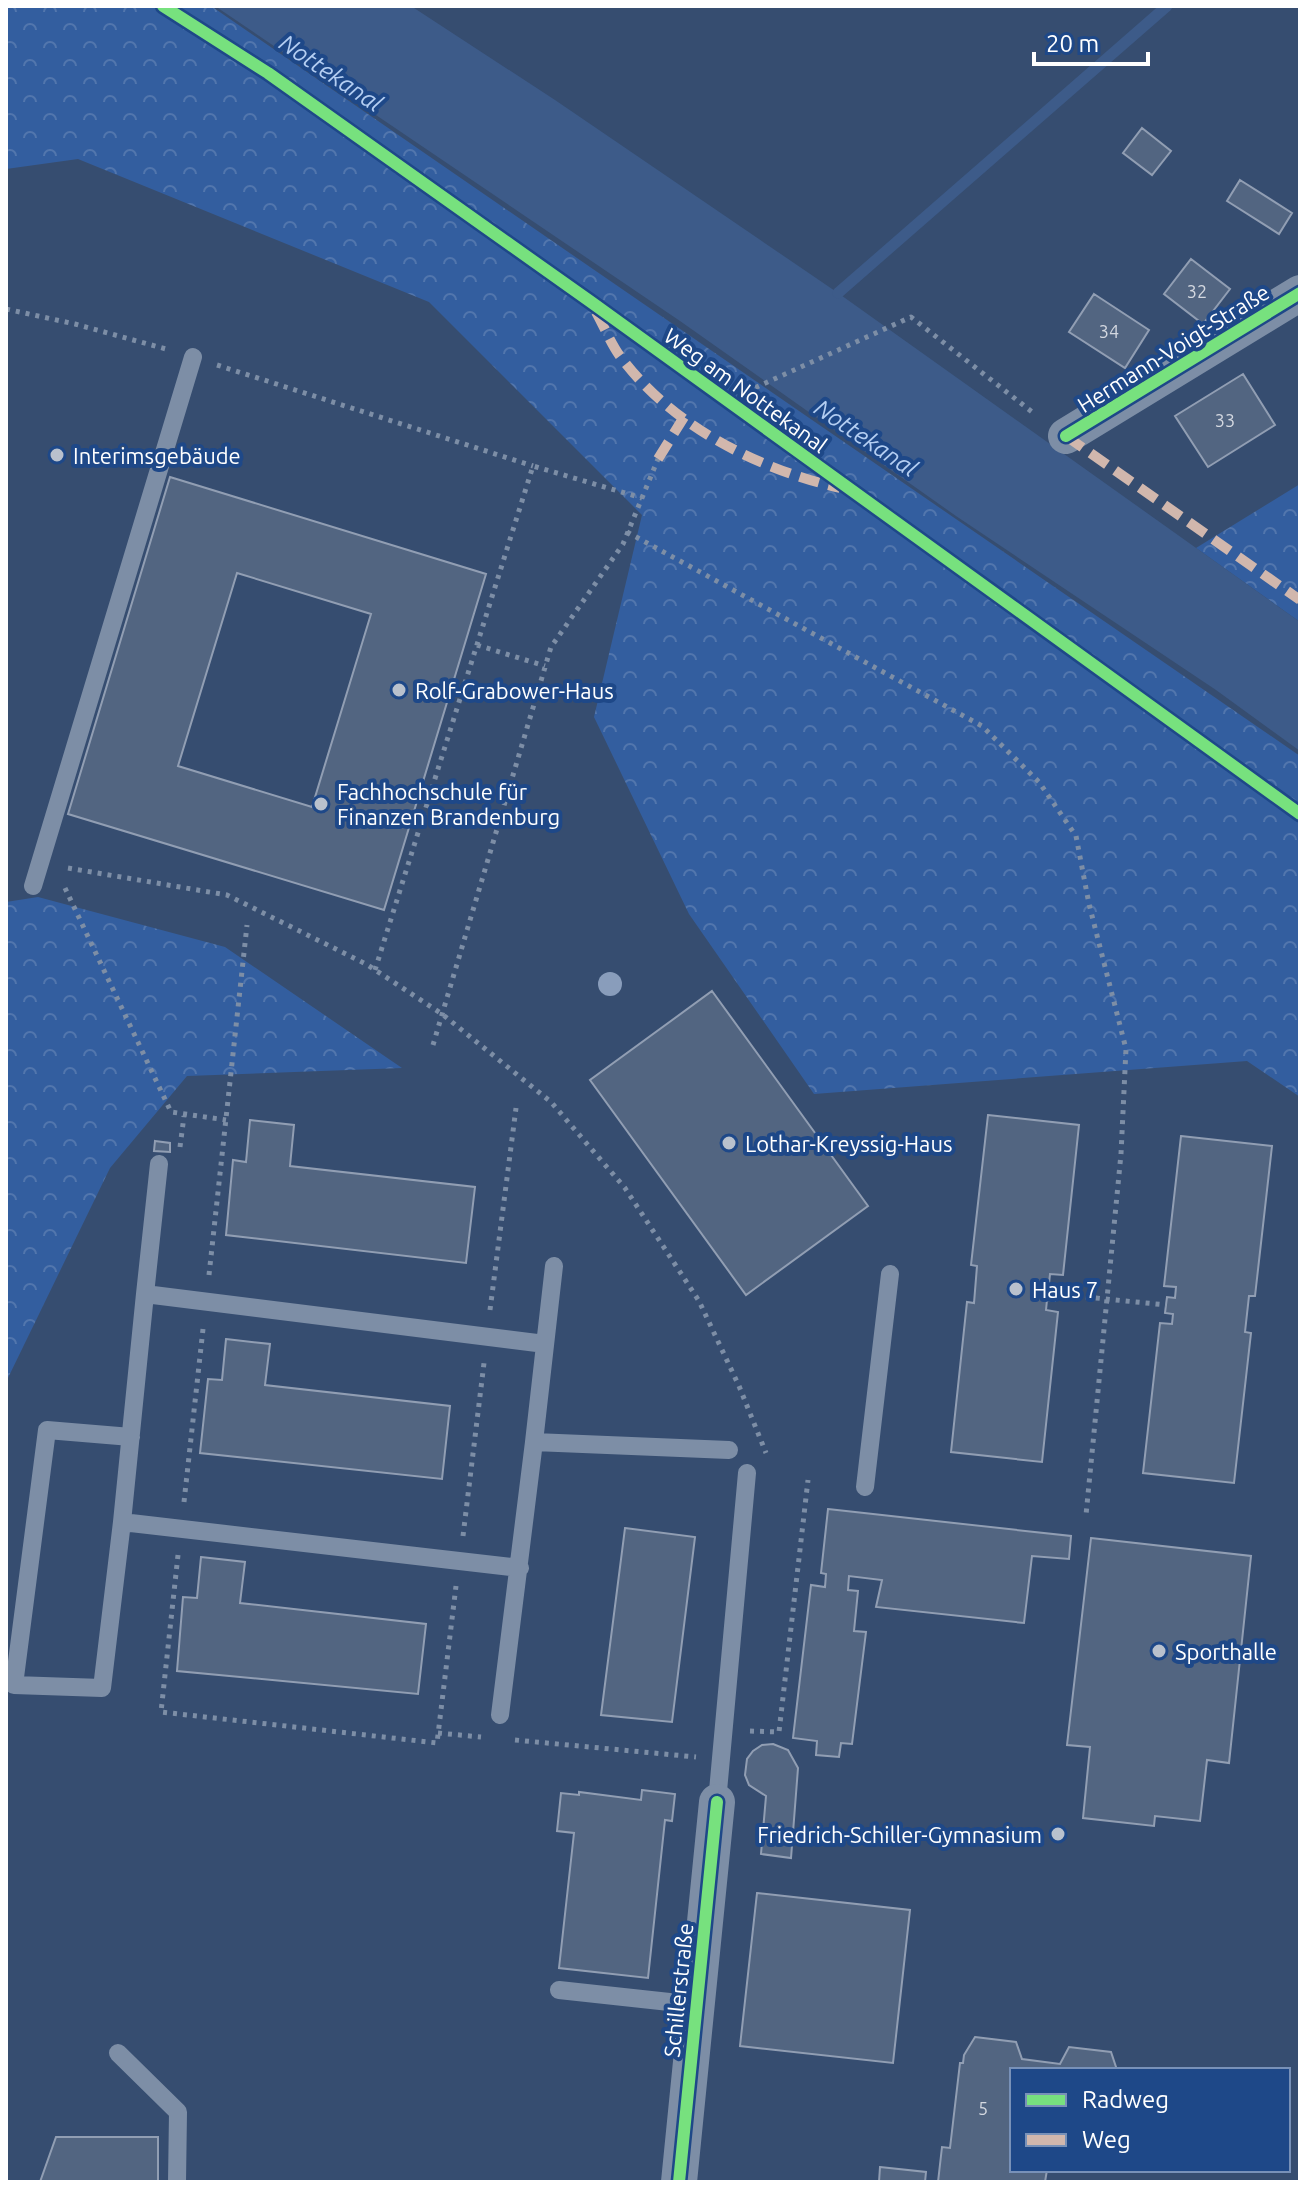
<svg xmlns="http://www.w3.org/2000/svg" width="1306" height="2188" font-family="Ubuntu,sans-serif">
<defs>
<pattern id="forest-crowns" width="20" height="18" patternUnits="userSpaceOnUse" patternTransform="scale(2)"><rect width="20" height="18" fill="#335e9f"/><path d="M2 6a3 3 0 1 1 6 0M12 15a3 3 0 1 1 6 0" fill="none" stroke="#5276ad"/></pattern>
</defs>
<rect width="100%" height="100%" fill="#364d70"/>
<path fill="url(#forest-crowns)" d="M 6,6 L 211,6 L 1300,756 L 1300,1097 L 1247,1061 L 814,1094 L 689,914 L 594,717 L 642,515 L 429,302 L 78,159 L 6,169 Z
M 1300,484 L 1300,622 L 1196,548 Z
M 38,897 L 225,947 L 402,1068 L 187,1076 L 110,1168 L 6,1382 L 6,902 Z"/>
<path fill="#3d5b89" d="M 215,6 L 411,6 L 555,100 L 838,293 L 1300,622 L 1300,751 L 1216,690 L 956,516 L 680,321 Z"/>
<g fill="none" stroke-linecap="round" stroke-linejoin="round">
<path stroke="#3d5b89" stroke-width="11" d="M 838,293 L 1167,6"/>
</g>
<path fill="#526581" stroke="#919eb3" stroke-width="2" fill-rule="evenodd" d="M 1142,128 L 1171,151 L 1152,175 L 1123,153 Z
M 1240,180 L 1292,213 L 1279,234 L 1227,201 Z
M 1191,259 L 1230,289 L 1203,324 L 1164,294 Z
M 1094,294 L 1149,330 L 1125,368 L 1069,332 Z
M 1243,374 L 1275,425 L 1208,467 L 1175,416 Z
M 170,477 L 486,574 L 384,910 L 68,814 ZM 237,573 L 371,614 L 312,807 L 178,766 Z
M 712,991 L 868,1206 L 746,1295 L 590,1080 Z
M 988,1115 L 1079,1125 L 1063,1275 L 1050,1274 L 1049,1284 L 1057,1285 L 1056,1294 L 1055,1301 L 1047,1300 L 1046,1310 L 1058,1312 L 1042,1462 L 951,1452 L 967,1302 L 974,1303 L 977,1266 L 971,1265 Z
M 250,1120 L 294,1125 L 290,1166 L 475,1187 L 466,1263 L 226,1235 L 233,1160 L 246,1162 Z
M 1181,1136 L 1272,1146 L 1255,1296 L 1249,1296 L 1245,1332 L 1251,1333 L 1234,1483 L 1143,1473 L 1160,1323 L 1172,1324 L 1173,1314 L 1165,1313 L 1167,1297 L 1175,1298 L 1176,1287 L 1164,1286 Z
M 155,1141 L 170,1143 L 170,1152 L 154,1151 Z
M 226,1339 L 270,1344 L 265,1385 L 450,1406 L 442,1479 L 200,1453 L 208,1379 L 222,1380 Z
M 828,1509 L 1071,1536 L 1069,1559 L 1032,1556 L 1024,1623 L 876,1607 L 882,1580 L 849,1576 L 848,1590 L 858,1591 L 854,1631 L 866,1632 L 852,1744 L 841,1743 L 839,1757 L 816,1755 L 817,1741 L 793,1738 L 811,1585 L 825,1587 L 826,1574 L 821,1573 Z
M 625,1528 L 695,1537 L 672,1722 L 601,1715 Z
M 1091,1538 L 1251,1556 L 1229,1763 L 1207,1760 L 1200,1821 L 1155,1816 L 1154,1826 L 1083,1818 L 1090,1747 L 1067,1745 Z
M 201,1557 L 245,1562 L 240,1603 L 426,1624 L 418,1694 L 177,1671 L 183,1597 L 197,1598 Z
M 773,1744 L 788,1750 L 798,1768 L 791,1858 L 761,1854 L 766,1796 L 749,1785 L 745,1775 L 747,1759 L 753,1751 L 762,1745 Z
M 642,1790 L 675,1794 L 672,1821 L 665,1820 L 648,1978 L 559,1968 L 574,1833 L 557,1831 L 561,1793 L 579,1795 L 579,1792 L 641,1800 Z
M 757,1893 L 910,1910 L 893,2063 L 740,2046 Z
M 975,2037 L 1016,2042 L 1022,2059 L 1060,2064 L 1069,2047 L 1111,2052 L 1117,2070 L 1012,2070 L 1012,2170 L 1047,2170 L 1045,2182 L 938,2182 L 942,2147 L 950,2148 L 960,2063 L 963,2063 L 964,2055 Z
M 56,2137 L 158,2137 L 158,2182 L 40,2182 Z
M 880,2167 L 926,2172 L 925,2182 L 879,2182 Z"/>
<g fill="none" stroke-linecap="round" stroke-linejoin="round">
<path stroke="#7d8ea6" stroke-width="5" stroke-dasharray="4 6" stroke-linecap="butt" d="M 163,6 L 268,73 L 591,302 L 1300,814
M 6,309 L 75,324 L 166,349
M 217,365 L 533,466
M 728,400 L 911,317 L 1036,415
M 627,532 L 982,726 L 1039,782 L 1076,836 L 1089,904 L 1126,1049 L 1121,1154 L 1086,1515
M 477,645 L 545,666
M 68,868 L 227,895 L 366,964 L 442,1014 L 551,1102 L 625,1188 L 699,1301 L 739,1386 L 766,1453
M 65,888 L 171,1112 L 226,1120
M 375,970 L 533,466 L 642,498
M 433,1045 L 551,647 L 623,544 L 658,459
M 180,1147 L 184,1116
M 209,1275 L 247,925
M 1056,1294 L 1166,1305
M 490,1310 L 516,1108
M 184,1502 L 203,1329
M 463,1536 L 484,1363
M 178,1555 L 161,1712 L 437,1743 L 456,1586
M 750,1731 L 779,1732 L 808,1480
M 438,1733 L 481,1737
M 515,1740 L 696,1757"/>
<path stroke="#7d8ea6" stroke-width="18" d="M 33,886 L 193,357
M 159,1164 L 145,1294 L 545,1344
M 554,1266 L 534,1442 L 729,1450
M 145,1294 L 122,1522 L 520,1568
M 865,1487 L 890,1274
M 122,1522 L 102,1688 L 14,1685 L 47,1430 L 131,1437
M 500,1715 L 534,1442
M 717,1802 L 747,1473
M 559,1990 L 697,2005
M 118,2053 L 178,2112 L 177,2182"/>
<path stroke="#7d8ea6" stroke-width="36" d="M 1066,436 L 1300,293
M 679,2182 L 717,1802"/>
<path stroke="#d1b7ad" stroke-width="10" stroke-dasharray="20 10" stroke-linecap="butt" d="M 596,312 C 605,328 612,347 623,360 C 675,428 759,469 840,488
M 1066,436 L 1300,600
M 658,459 L 684,417"/>
<defs>
<path id="cycleway" d="M 163,6 L 268,73 L 591,302 L 1300,814
M 1066,436 L 1300,293
M 679,2182 L 717,1802"/>
</defs>
<use href="#cycleway" stroke="#1e4888" stroke-width="17"/>
<use href="#cycleway" stroke="#77e17e" stroke-width="12"/>
</g>
<circle fill="#899dbb" cx="610" cy="984" r="12"/>
<g fill="#b9c1cd" stroke="#1e4888" stroke-width="3">
<circle cx="57" cy="455" r="8"/>
<circle cx="399" cy="690" r="8"/>
<circle cx="321" cy="804" r="8"/>
<circle cx="729" cy="1143" r="8"/>
<circle cx="1016" cy="1289" r="8"/>
<circle cx="1159" cy="1651" r="8"/>
<circle cx="1058" cy="1834" r="8"/>
</g>
<g text-anchor="middle" dominant-baseline="central" stroke-width="8" stroke-linejoin="round" paint-order="stroke">
<g font-size="18" fill="#d4d8e0">
<text x="1197" y="291">32</text>
<text x="1109" y="331">34</text>
<text x="1225" y="420">33</text>
<text x="983" y="2108">5</text>
</g>
<g font-size="22" fill="#fff" stroke="#1e4888">
<text transform="translate(1173 348) rotate(-32)">Hermann-Voigt-Straße</text>
<text transform="translate(746 390) rotate(36)">Weg am Nottekanal</text>
<text transform="translate(678 1990) rotate(-84)">Schillerstraße</text>
</g>
<g font-size="22" fill="#fff" stroke="#1e4888" text-anchor="start">
<text x="73" y="455">Interimsgebäude</text>
<text x="415" y="690">Rolf-Grabower-Haus</text>
<text x="337" y="791">Fachhochschule für<tspan x="337" dy="25">Finanzen Brandenburg</tspan></text>
<text x="745" y="1143">Lothar-Kreyssig-Haus</text>
<text x="1032" y="1289">Haus 7</text>
<text x="1175" y="1651">Sporthalle</text>
<text x="1042" y="1834" text-anchor="end">Friedrich-Schiller-Gymnasium</text>
</g>
<g font-size="24" font-style="italic" fill="#b4cef2" stroke="#1e4888">
<text transform="translate(331 73) rotate(34)">Nottekanal</text>
<text transform="translate(866 438) rotate(34)">Nottekanal</text>
</g>
</g>
<rect width="1306" height="2188" fill="none" stroke="#ffffff" stroke-width="16"/>
<rect x="1010" y="2068" width="280" height="104" fill="#1e4888" stroke="#7891b8" stroke-width="2"/>
<rect x="1026" y="2094" width="40" height="12" fill="#77e17e" stroke="#7891b8" stroke-width="2"/>
<text x="1082" y="2108" font-size="24" fill="#ffffff">Radweg</text>
<rect x="1026" y="2134" width="40" height="12" fill="#d1b7ad" stroke="#7891b8" stroke-width="2"/>
<text x="1082" y="2148" font-size="24" fill="#ffffff">Weg</text>
<path d="M1034 52v12h114v-12" fill="none" stroke="#ffffff" stroke-width="4"/>
<text x="1046" y="52" font-size="24" fill="#ffffff" stroke="#1e4888" stroke-width="6" paint-order="stroke">20 m</text>
</svg>
